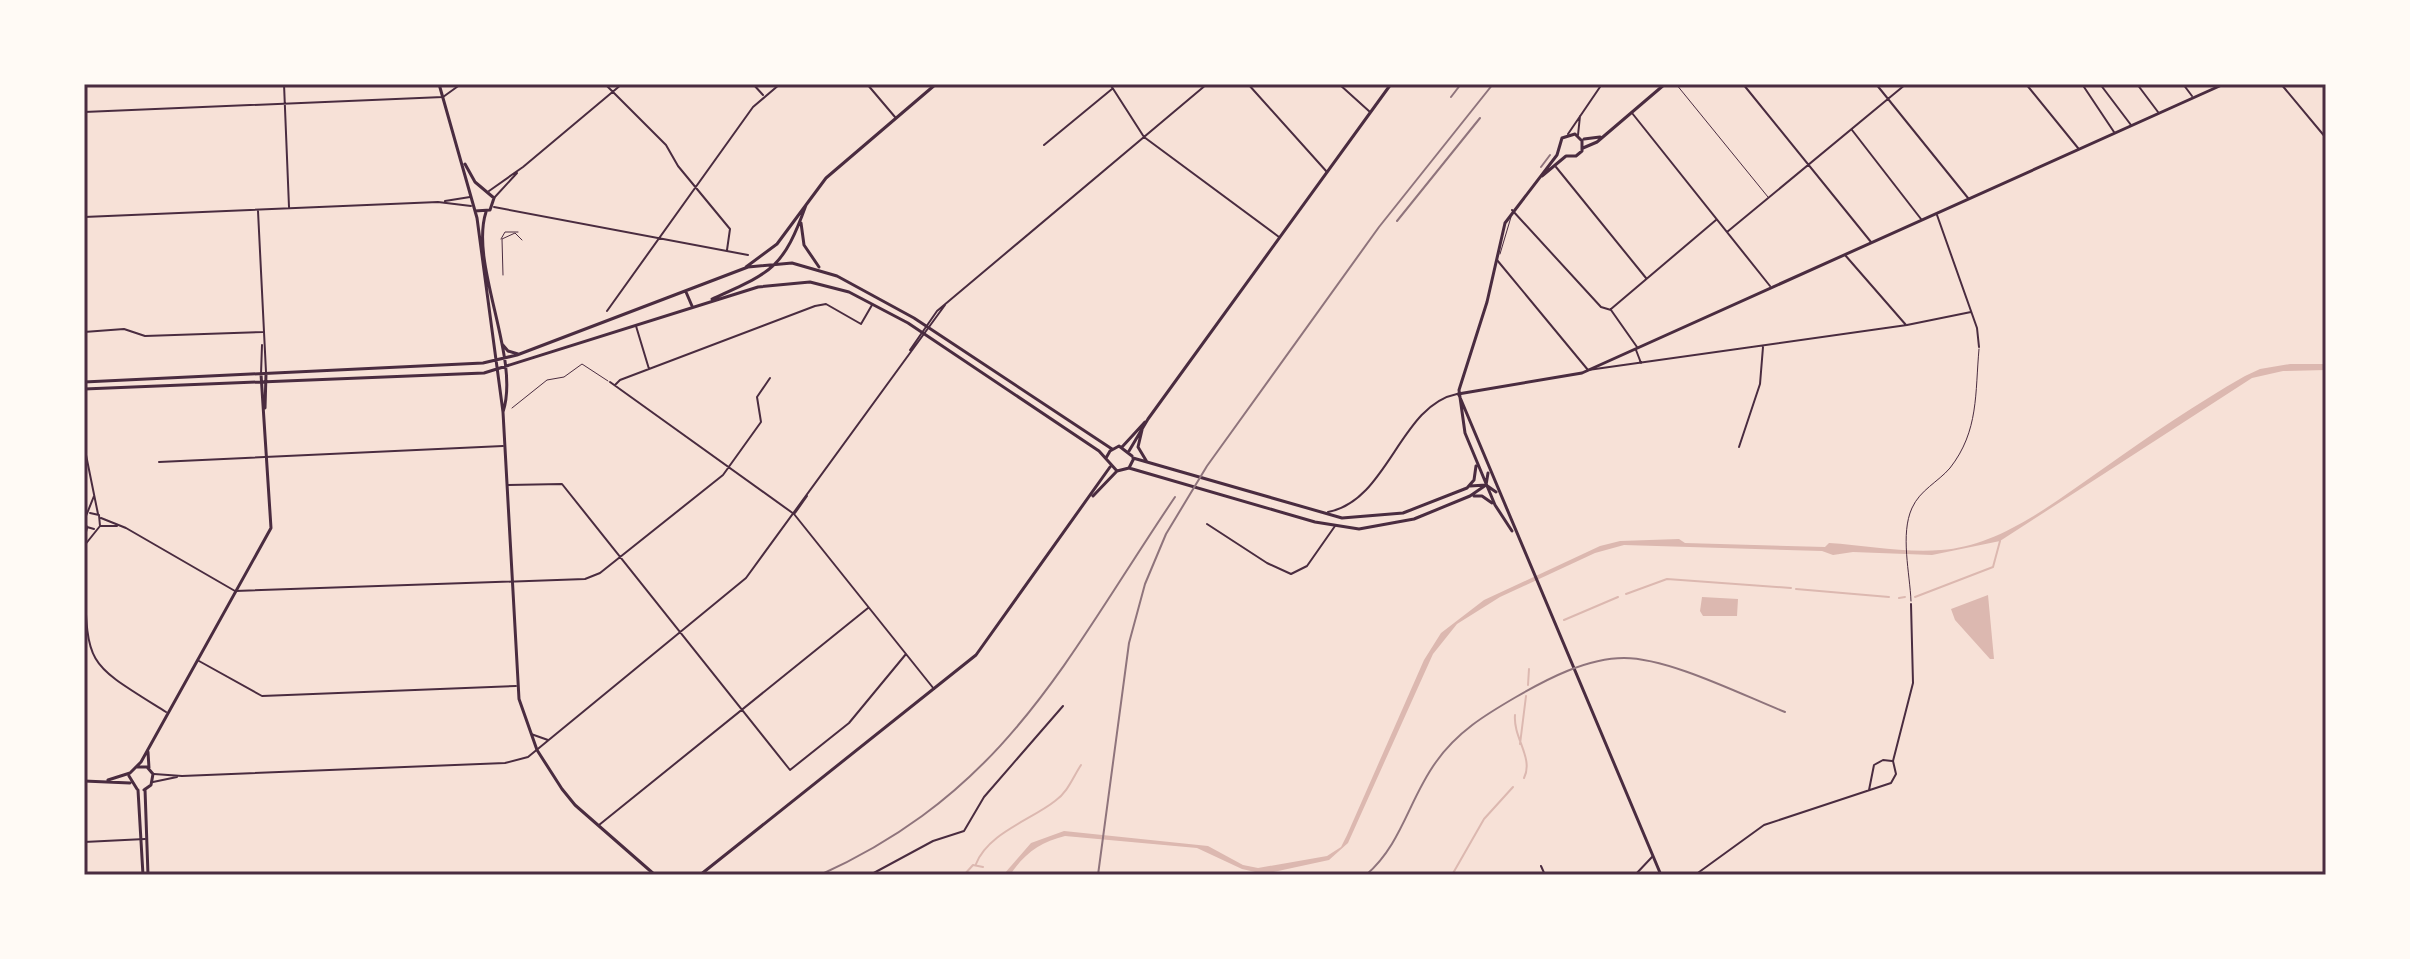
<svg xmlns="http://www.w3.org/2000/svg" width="2410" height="959" font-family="'PT Sans',sans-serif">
<rect width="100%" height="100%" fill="#f7e1d7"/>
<path fill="#dcb8b0" d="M 2290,364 L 2326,364 L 2326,370 L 2283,371 L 2252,378 L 2000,541 L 1932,555 L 1853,552 L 1833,555 L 1822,551 L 1624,545 L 1595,553 L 1500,597 L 1457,624 L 1433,654 L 1348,843 L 1329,860 L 1264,874 L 1242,869 L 1197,848 L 1065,836 C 1040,842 1024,854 1010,875 L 994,872 L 1004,874 L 1031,843 L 1064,831 L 1208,846 L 1243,865 L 1258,868 L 1327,856 L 1341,847 L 1347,835 L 1424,660 L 1441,633 L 1484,600 L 1600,546 L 1620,541 L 1679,539 L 1685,543 L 1825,547 L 1829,543 C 1864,545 1903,553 1941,550 C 2001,546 2056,501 2104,468 C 2152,434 2196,404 2245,376 L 2260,369 Z
M 1988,595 L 1994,659 L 1990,659 L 1955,620 L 1951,609 Z
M 1702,597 L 1738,599 L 1737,616 L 1703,616 L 1700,611 Z"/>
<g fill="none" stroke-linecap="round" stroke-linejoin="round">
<path stroke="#dcb8b0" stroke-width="2" d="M 1796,589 L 1889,597
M 1626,594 L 1667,579 L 1791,588
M 1915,597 L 1993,567 L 2000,541
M 1899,598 L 1905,597
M 1564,620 L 1618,597
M 1528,685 L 1529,669
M 1515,715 C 1513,738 1534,758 1524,778
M 1520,744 L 1526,696
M 976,864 C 988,833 1031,820 1055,801 C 1068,792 1073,777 1081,765
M 964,875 L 973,865 L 983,867
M 1452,875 L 1484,819 L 1513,787"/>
<path stroke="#4a2c40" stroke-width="1" d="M 1676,84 L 1768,197
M 501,239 L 505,232 L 518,232
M 1500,254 L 1511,217
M 503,275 L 502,239 L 515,233 L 522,240
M 512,408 L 547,380 L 564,377 L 582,364 L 608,381
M 1911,601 C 1910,574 1900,534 1912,508 C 1920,490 1938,482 1950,468 C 1979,431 1975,393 1979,349"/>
<path stroke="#4a2c40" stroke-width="2" d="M 284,84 L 289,207
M 605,84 L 666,145 L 678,166 L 730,229 L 727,250
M 753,84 L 763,95
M 867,84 L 895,117
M 1110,84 L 1144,137 L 1279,237
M 1248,84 L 1327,172
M 1339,84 L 1370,112
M 1743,84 L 1871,242
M 1876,84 L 1968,198
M 2026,84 L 2078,148
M 2082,84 L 2114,132
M 2100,84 L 2131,125
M 2137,84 L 2158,112
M 2183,84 L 2192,96
M 2281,84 L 2326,138
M 84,112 L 443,97 L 461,84
M 1632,113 L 1770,286
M 1852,130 L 1921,219
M 1568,134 L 1602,84
M 1578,135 L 1580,116
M 1044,145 L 1112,89
M 1556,167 L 1646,278
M 489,191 L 523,167 L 622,84
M 494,198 L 517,173
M 445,201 L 470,197
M 494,207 L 748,255
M 1512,210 L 1601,307 L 1611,310
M 258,211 L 266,372
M 1937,215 L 1977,328 L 1979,347
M 84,217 L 438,202 L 471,206
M 1727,232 L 1906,84
M 1845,255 L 1906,325
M 1497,260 L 1588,370 L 1907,325 L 1971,312
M 1611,309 L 1716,220
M 1611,310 L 1637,347
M 607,311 L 753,107 L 780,84
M 636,326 L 649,369
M 84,332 L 124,329 L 145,336 L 263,332
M 910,350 L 937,311 L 1207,84
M 1636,350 L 1641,363
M 261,374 L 262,345
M 610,382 L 794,514 L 934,689
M 615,385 L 620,380 L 815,306 L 826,304 L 861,324 L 872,305
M 84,445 L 98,514
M 1739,447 L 1760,384 L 1763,347
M 159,462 L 503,446
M 507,485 L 562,484 L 790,770 L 849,723 L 906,654
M 1328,512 C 1388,501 1400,405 1457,394
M 90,513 L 99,515 L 100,526
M 795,513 L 807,496
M 101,518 L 126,528 L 235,591 L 585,579 L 600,573 L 723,475 L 761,422 L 757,397 L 770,378
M 1207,524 L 1267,563 L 1291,574 L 1307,566 L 1335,526
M 100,526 L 117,526
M 94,529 L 87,527 L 84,521 L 94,496
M 84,540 L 87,528
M 84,546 L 100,526
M 84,569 C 88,668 83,660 166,712
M 199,661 L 262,696 L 516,686
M 531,734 L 548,740
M 154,774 L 182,776 L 505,763 L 528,757 L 746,578 L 945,305
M 153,782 L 177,777
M 1869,790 L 1874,765 L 1883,760 L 1892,761
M 599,825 L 868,608
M 84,842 L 145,839
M 1541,866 L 1545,875
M 870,875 L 933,841 L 964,831 L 984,797 L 1063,706
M 1635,875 L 1652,857
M 1695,875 L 1764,825 L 1891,783 L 1896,774 L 1893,761 L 1913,683 L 1911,604"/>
<path stroke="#4a2c40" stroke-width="3" d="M 439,84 L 477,218 L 503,412 L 519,699 L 537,750 L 562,789 L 575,805 L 655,875
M 1584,139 L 1600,137
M 1583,148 L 1597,142 L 1665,84
M 465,164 L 475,182 L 494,198 L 490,210 L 475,211
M 1542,176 L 1566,156
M 486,212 C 469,264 521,358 503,412
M 801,223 L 804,245 L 819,267
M 746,267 L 777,244 L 826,178 L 936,84
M 686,292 L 692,306
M 712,299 C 772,272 783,269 806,205
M 502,344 L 508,351 L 518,354
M 84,382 L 483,363 L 517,355 L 748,267 L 792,263 L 837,276 L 914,318 L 1112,449
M 84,389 L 484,373 L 758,287 L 810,282 L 849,292 L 908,323 L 1099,451 L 1117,471
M 1458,394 L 1582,373 L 2224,84
M 1459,395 L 1661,875
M 265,408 L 266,374
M 1142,430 L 1138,447 L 1147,462
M 1122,447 L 1145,422
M 1129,451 L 1148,419 L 1391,84
M 1106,458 L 1110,451 L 1119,446 L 1132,456
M 1133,458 L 1342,518 L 1403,513 L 1467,488 L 1474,480 L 1476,466
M 1129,468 L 1315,522 L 1359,529 L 1414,519 L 1470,496 L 1486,485 L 1488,473
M 1470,486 L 1486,485 L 1496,492
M 1093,496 L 1117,471 L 1129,468 L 1133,460
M 1474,496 L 1482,496 L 1492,503
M 1512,531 L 1495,505 L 1465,433 L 1459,390 L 1487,302 L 1505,223 L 1557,155 L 1562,138 L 1575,134 L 1582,141 L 1582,151 L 1576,156 L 1566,156
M 148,752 L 149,768
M 137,767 L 147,767 L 153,774 L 151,785 L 144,790
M 129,776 L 137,789
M 108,780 L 130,773 L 141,762 L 271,528 L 261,374
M 84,781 L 130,783
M 145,789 L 148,875
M 138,790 L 143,875
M 700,875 L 976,655 L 1110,467"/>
<path stroke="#8f747c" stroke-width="2" d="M 1451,97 L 1461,84
M 1541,167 L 1550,155
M 1397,221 L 1480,118
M 820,875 C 1008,790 1066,658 1175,497
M 1098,875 L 1129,643 L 1145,584 L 1166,534 L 1207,466 L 1379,227 L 1493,84
M 1366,875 C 1402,844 1409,799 1436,762 C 1457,732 1485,715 1516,697 C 1547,679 1587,658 1624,658 C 1669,658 1742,695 1785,712"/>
</g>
<rect width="2410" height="959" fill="none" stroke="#fffaf5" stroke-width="172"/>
<rect x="86" y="86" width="2238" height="787" fill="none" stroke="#4a2c40" stroke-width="3"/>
</svg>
